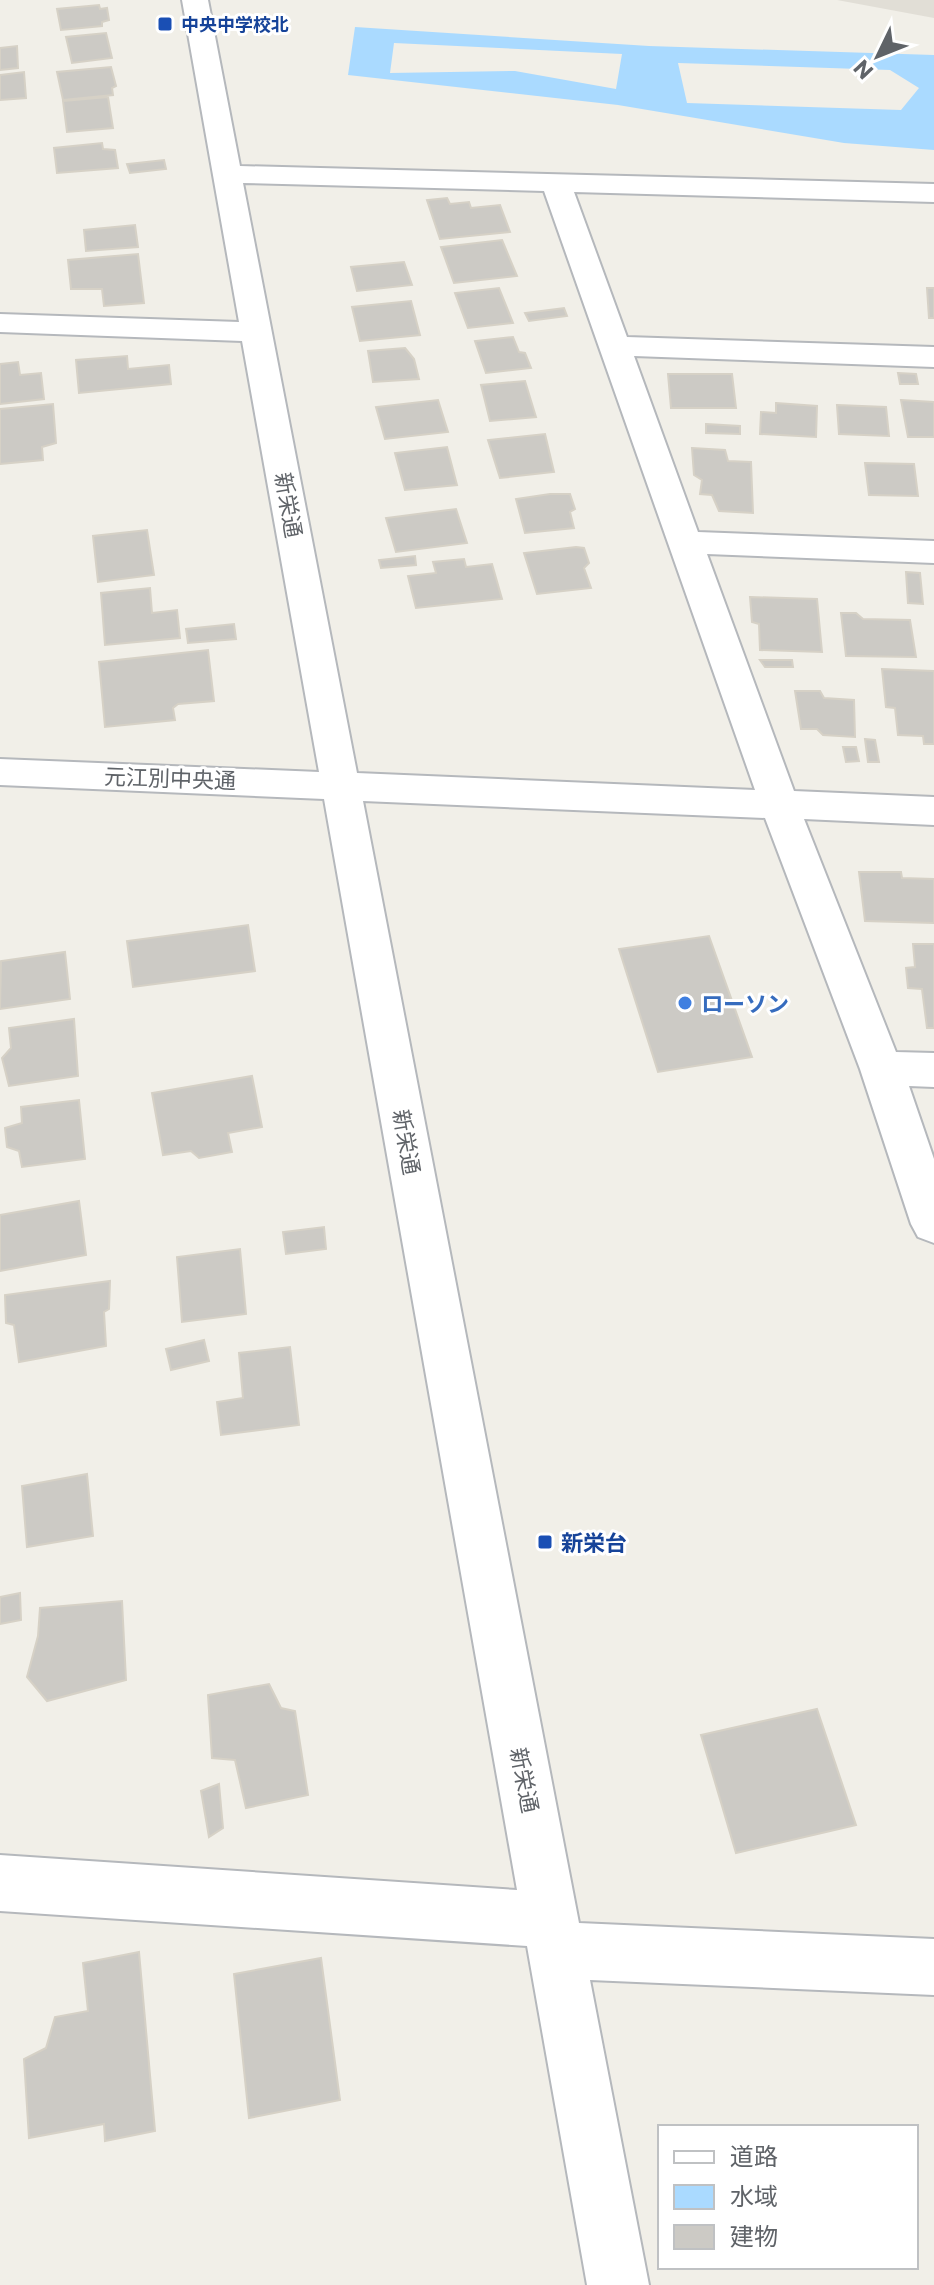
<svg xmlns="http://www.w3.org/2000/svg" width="934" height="2285" font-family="Commissioner,'Noto Sans JP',sans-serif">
<rect width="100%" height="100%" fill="#f1efe8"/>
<path fill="#e1ded6" d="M 837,0 L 934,0 L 934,18 Z"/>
<path fill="#aadaff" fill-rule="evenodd" d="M 355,27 L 649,46 L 934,55 L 934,150 L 844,143 L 618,105 L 348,75 ZM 394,43 L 622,54 L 616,89 L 515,71 L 390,73 ZM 678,63 L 890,70 L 919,88 L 901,110 L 687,103 Z"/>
<path fill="#cccac5" stroke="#d6d1c6" stroke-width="2" d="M 99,5 L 100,9 L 107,8 L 109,20 L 102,22 L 102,26 L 61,30 L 57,9 Z
M 106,33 L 112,58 L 72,63 L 66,37 Z
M 17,46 L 18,68 L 0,70 L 0,48 Z
M 111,67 L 116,86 L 112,88 L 113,95 L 63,100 L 57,72 Z
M 24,72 L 26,98 L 0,100 L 0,75 Z
M 108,97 L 113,128 L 67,132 L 63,101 Z
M 102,143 L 103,149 L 115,150 L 118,168 L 57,173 L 54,148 Z
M 164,160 L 166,169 L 130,173 L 127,164 Z
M 447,198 L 450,204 L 469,202 L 471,208 L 500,205 L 510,232 L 440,239 L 427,200 Z
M 135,225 L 138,247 L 86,251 L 84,230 Z
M 502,240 L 517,276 L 454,283 L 441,247 Z
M 138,254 L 144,303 L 104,306 L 102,289 L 71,289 L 68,260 Z
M 404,262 L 412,285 L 357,291 L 351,267 Z
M 499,288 L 513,323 L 468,328 L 455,293 Z
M 927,288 L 934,288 L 934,318 L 929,318 Z
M 411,301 L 420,335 L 360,341 L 352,307 Z
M 564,308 L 567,316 L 529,321 L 525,313 Z
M 513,337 L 519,352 L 525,353 L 531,368 L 486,373 L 475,341 Z
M 405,348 L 414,359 L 419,379 L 373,382 L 368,351 Z
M 127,356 L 128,369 L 169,365 L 171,384 L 79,393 L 76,360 Z
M 18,362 L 20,375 L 41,373 L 44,399 L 0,404 L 0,364 Z
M 898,373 L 916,374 L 918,384 L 900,384 Z
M 668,374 L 732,374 L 736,408 L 671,408 Z
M 525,381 L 536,417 L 490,421 L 481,385 Z
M 438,400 L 448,432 L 385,439 L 376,407 Z
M 901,400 L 934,402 L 934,437 L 908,437 Z
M 776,403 L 817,406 L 816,437 L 760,434 L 761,412 L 776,413 Z
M 53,404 L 56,443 L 42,447 L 43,460 L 0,464 L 0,409 Z
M 837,405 L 886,407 L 889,436 L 839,434 Z
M 706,424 L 740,426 L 740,434 L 706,433 Z
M 545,434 L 554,472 L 500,478 L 488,440 Z
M 447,447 L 457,485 L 405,490 L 395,453 Z
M 692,448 L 725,450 L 728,461 L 751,462 L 753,513 L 719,511 L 712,495 L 700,494 L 702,480 L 694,475 Z
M 865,463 L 914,464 L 918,496 L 869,495 Z
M 550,494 L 570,494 L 575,509 L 570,512 L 574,528 L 525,533 L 516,499 Z
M 456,509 L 467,543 L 396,552 L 386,518 Z
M 147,530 L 154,575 L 98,582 L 93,536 Z
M 576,547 L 584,548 L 589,563 L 584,568 L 591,588 L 537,594 L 524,553 Z
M 415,556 L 416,565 L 381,568 L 379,560 Z
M 464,559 L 466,567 L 492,564 L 502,599 L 416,608 L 408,576 L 436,573 L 433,562 Z
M 906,572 L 920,573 L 923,604 L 908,603 Z
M 150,588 L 152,613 L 177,610 L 180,638 L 105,645 L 101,593 Z
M 750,597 L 817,599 L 822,652 L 760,650 L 759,624 L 752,622 Z
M 841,613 L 856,613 L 863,619 L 910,620 L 916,657 L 846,656 Z
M 234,624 L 236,639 L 188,643 L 186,629 Z
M 208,650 L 214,701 L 178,704 L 173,708 L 175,720 L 105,727 L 99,662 Z
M 760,660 L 792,660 L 793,667 L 765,667 Z
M 882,669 L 934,671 L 934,744 L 924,744 L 923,736 L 898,735 L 895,708 L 886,707 Z
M 795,691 L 820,691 L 824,698 L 854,700 L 855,737 L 823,735 L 817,729 L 801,729 Z
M 865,739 L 875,740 L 879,762 L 868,762 Z
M 843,747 L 856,747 L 859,761 L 846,762 Z
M 859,872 L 901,872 L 902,878 L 934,879 L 934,923 L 865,921 Z
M 248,925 L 255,971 L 133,987 L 127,941 Z
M 709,936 L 752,1057 L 658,1072 L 619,949 Z
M 913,944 L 934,944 L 934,1028 L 927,1028 L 922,989 L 908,988 L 906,968 L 915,967 Z
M 65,952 L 70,999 L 0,1009 L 1,961 Z
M 74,1019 L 78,1076 L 9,1086 L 2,1058 L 11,1048 L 9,1028 Z
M 252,1076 L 262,1127 L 228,1133 L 232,1152 L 199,1158 L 191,1151 L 163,1155 L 152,1093 Z
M 79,1100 L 85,1159 L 22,1167 L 19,1151 L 7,1147 L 5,1128 L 22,1123 L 21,1107 Z
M 79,1201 L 86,1255 L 0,1271 L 0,1215 Z
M 324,1227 L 326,1249 L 286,1254 L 283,1232 Z
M 240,1249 L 246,1314 L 182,1322 L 177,1257 Z
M 110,1281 L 109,1309 L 104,1312 L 106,1346 L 19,1362 L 14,1325 L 6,1323 L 5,1295 Z
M 204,1340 L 209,1361 L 171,1370 L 166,1349 Z
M 290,1347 L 299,1425 L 221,1435 L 217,1402 L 243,1398 L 239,1353 Z
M 87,1474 L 93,1536 L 27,1547 L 22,1486 Z
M 20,1593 L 21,1620 L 0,1624 L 0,1597 Z
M 122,1601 L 126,1680 L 47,1701 L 27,1677 L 38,1636 L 40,1608 Z
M 269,1684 L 281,1708 L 295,1711 L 308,1795 L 246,1808 L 235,1760 L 212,1758 L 208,1695 Z
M 817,1709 L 856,1825 L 736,1853 L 701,1735 Z
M 219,1784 L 223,1828 L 209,1837 L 201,1791 Z
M 139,1952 L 155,2131 L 105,2141 L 104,2124 L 29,2138 L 24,2059 L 46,2048 L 55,2017 L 88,2011 L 83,1963 Z
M 321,1958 L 340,2100 L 249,2118 L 234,1974 Z"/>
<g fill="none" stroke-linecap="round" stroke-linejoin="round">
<defs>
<path id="street" d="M 182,0 L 208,0 L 240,166 L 934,184 L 934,202 L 574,192 L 627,337 L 934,347 L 934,367 L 634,356 L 698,532 L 934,541 L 934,563 L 707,554 L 794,791 L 934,797 L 934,825 L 804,819 L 896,1052 L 934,1053 L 934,1087 L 909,1086 L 934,1159 L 934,1243 L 918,1237 L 911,1224 L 860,1069 L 765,818 L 363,801 L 579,1923 L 934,1939 L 934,1995 L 590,1980 L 649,2285 L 587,2285 L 527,1946 L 0,1911 L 0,1855 L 517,1890 L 324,799 L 0,785 L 0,759 L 319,772 L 242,341 L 0,332 L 0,314 L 239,322 ZM 243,183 L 544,191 L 755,790 L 357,773 Z"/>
</defs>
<use href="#street" stroke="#b5b8bc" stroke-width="4"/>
<use href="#street" fill="#fff" fill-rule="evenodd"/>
</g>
<g fill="#1a4fb4" stroke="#fff" stroke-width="3">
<rect x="157" y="16" width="16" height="16" rx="4"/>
<rect x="537" y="1534" width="16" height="16" rx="4"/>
</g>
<circle fill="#3f7fe0" stroke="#fff" stroke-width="3" cx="685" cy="1003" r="8"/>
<g text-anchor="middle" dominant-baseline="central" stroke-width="6" stroke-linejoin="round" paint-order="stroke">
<g font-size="18" font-weight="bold" fill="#164399" stroke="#fff" text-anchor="start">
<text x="181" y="24">中央中学校北</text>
</g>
<g font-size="22" fill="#5f6368" stroke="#fff">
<text transform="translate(289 505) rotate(80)">新栄通</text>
<text transform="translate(170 778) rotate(2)">元江別中央通</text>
<text transform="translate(407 1142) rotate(80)">新栄通</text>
<text transform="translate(525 1780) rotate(79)">新栄通</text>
</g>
<g font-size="22" font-weight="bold" fill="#366cbe" stroke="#fff" text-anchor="start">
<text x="701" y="1003">ローソン</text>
</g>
<g font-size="22" font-weight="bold" fill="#164399" stroke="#fff" text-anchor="start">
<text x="561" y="1542">新栄台</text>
</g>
</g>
<rect x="658" y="2125" width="260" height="144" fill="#ffffff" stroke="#bfc1c3" stroke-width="2"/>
<rect x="674" y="2151" width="40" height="12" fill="#ffffff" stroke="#bfc1c3" stroke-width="2"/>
<text x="730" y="2165" font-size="24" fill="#5f6368">道路</text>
<rect x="674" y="2185" width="40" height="24" fill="#aadaff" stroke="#bfc1c3" stroke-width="2"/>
<text x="730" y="2205" font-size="24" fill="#5f6368">水域</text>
<rect x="674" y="2225" width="40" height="24" fill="#cccac5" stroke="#bfc1c3" stroke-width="2"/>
<text x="730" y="2245" font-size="24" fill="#5f6368">建物</text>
<g transform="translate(878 56) rotate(227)" stroke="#ffffff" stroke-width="6" paint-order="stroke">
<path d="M0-6L14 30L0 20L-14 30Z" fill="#5f6368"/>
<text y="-12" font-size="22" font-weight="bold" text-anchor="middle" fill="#5f6368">N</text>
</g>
</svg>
